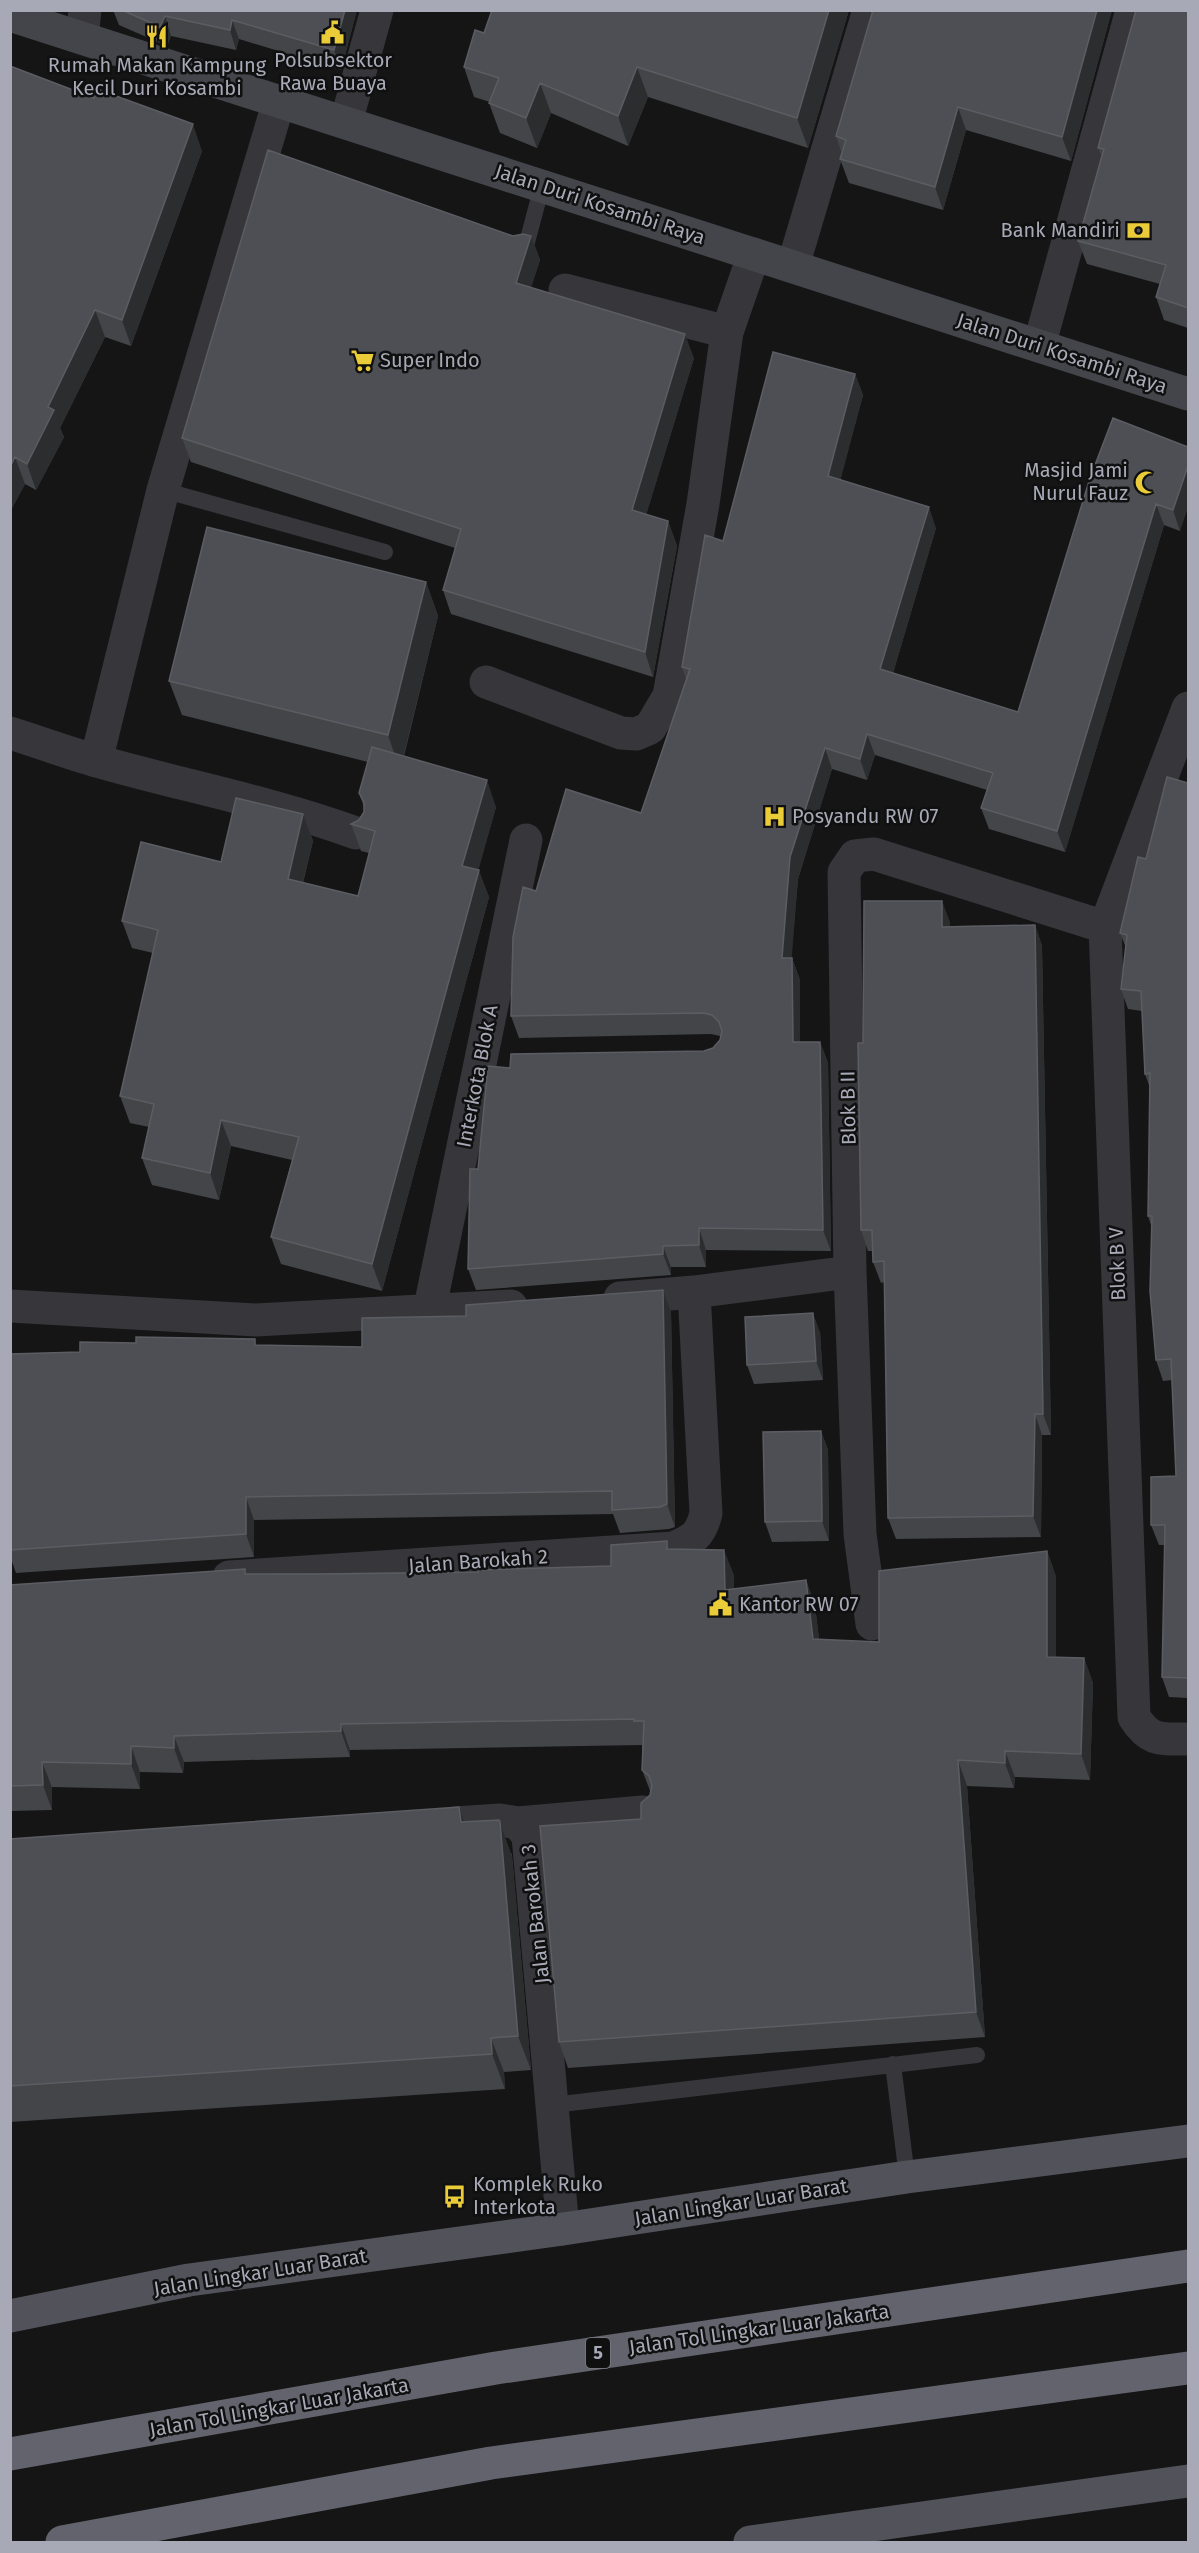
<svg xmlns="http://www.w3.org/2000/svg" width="1199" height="2553" font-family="'Fira Sans',sans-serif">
<rect width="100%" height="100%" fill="#151516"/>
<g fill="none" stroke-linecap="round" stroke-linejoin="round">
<path stroke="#36363b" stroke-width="16" d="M 520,249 L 525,250 L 542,186
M 163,490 L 385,552
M 893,2064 L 907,2177
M 553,2105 L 977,2055"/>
<path stroke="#36363b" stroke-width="33" d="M 82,38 L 85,10
M 346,122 L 377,10
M 793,266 L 869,10
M 565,290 L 727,332
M 1039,346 L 1132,10
M 486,682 L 621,733 L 636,734 L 650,728 L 669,696 L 703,504 L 727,332 L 754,254
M 1188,708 L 1105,927 L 1134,1717 C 1150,1742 1161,1739 1188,1739
M 10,733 C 39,742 68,753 97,761 C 184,786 271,802 356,833
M 96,761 L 163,490 L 279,101
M 620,1298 L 694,1292 L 850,1272
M 10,1306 L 256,1320 L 511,1306
M 429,1312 L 526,840
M 229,1577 L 673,1548 C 693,1540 701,1535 706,1513 L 694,1292
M 872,1624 L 860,1534 L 850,1272 L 844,872 L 855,856 L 874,854 L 1105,927
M 455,1823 L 500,1820 L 518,1823 L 528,1836 L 563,2229
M 518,1823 L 643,1812"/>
<path stroke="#44454b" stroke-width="33" d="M 10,15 L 1188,394"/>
<path stroke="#52525a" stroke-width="33" d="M 10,2316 L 189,2280 L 563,2229 L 907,2177 L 1188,2141
M 750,2542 L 1188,2481"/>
<path stroke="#62636c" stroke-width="33" d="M 10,2454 L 496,2368 L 1188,2266
M 62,2542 L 491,2463 L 1188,2368"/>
</g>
<path fill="#434548" d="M 113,10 L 357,10 L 341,70 L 239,39 L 236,50 L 171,36 L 167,46 L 119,25 Z
M 849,10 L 808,148 L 648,97 L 628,146 L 551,113 L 537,148 L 500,133 L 489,103 L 490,102 L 474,97 L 464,67 L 484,33 Z
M 1112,10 L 1071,161 L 966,130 L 943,210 L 849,183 L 840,159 L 842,154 L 836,136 Z
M 1188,10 L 1188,328 L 1164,320 L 1156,297 L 1160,284 L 1087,264 L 1078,241 L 1102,157 L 1098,148 Z
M 10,66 L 202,151 L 131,346 L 105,337 L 60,428 L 64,437 L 36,490 L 25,484 L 10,512 Z
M 513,236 L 531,236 L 540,260 L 531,287 L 694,358 L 646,515 L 668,521 L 677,546 L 653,677 L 451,614 L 443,590 L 455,548 L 191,462 L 182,438 Z
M 855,374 L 863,395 L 840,480 L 936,528 L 893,673 L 1018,712 L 1188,447 L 1180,531 L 1164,525 L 1065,852 L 989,829 L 981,808 L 987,790 L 875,755 L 867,780 L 832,769 L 798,879 L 791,958 L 792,958 L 800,980 L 800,1042 L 820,1042 L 828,1063 L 831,1251 L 706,1250 L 706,1267 L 671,1267 L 671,1275 L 476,1290 L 468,1269 L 478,1169 L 510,1068 L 704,1051 L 713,1048 L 720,1040 L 721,1037 L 720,1036 L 711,1034 L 519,1038 L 511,1016 L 536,891 L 641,813 L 686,679 L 682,667 L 723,541 Z
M 426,582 L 438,616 L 404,756 L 496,807 L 478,870 L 489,897 L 382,1291 L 281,1264 L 271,1237 L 292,1160 L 231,1146 L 219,1200 L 152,1185 L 142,1158 L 149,1127 L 130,1123 L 120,1096 L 153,953 L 132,948 L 122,921 L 221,862 L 303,814 L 313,841 L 303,883 L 358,896 L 369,853 L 361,851 L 351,824 L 359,820 L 364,812 L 364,807 L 359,793 L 368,762 L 182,715 L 169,681 Z
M 1188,783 L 1188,1698 L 1169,1697 L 1162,1677 L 1165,1545 L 1159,1545 L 1151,1525 L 1176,1476 L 1172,1380 L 1163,1381 L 1156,1360 L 1151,1225 L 1148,1216 L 1150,1088 L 1145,1074 L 1142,1011 L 1128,1009 L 1121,989 L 1126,948 L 1120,933 L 1146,859 Z
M 950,922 L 950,926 L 1035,925 L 1042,946 L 1051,1435 L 1042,1435 L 1041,1537 L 896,1539 L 888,1518 L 884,1282 L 881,1283 L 873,1262 L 873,1251 L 868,1251 L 861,1230 L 863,1043 Z
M 663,1290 L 671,1312 L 675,1527 L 669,1529 L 620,1533 L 613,1514 L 254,1520 L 254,1557 L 16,1573 L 10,1556 L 10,1354 L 80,1352 L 257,1345 L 362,1347 L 466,1316 Z
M 820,1332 L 823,1380 L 754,1384 L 747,1365 Z
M 821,1431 L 828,1450 L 829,1541 L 772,1542 L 765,1522 Z
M 670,1549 L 734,1575 L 734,1589 L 806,1580 L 815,1606 L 819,1639 L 879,1642 L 1047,1551 L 1056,1577 L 1056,1657 L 1084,1658 L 1093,1683 L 1090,1780 L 1015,1777 L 1014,1788 L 967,1786 L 985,2037 L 568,2068 L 559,2042 L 641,1819 L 650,1795 L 651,1793 L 642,1770 L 642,1745 L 350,1750 L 350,1757 L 184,1762 L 183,1773 L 140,1772 L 140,1789 L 52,1787 L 52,1810 L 10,1811 L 10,1585 L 247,1574 L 478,1572 L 611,1566 Z
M 459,1807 L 465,1822 L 512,1854 L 512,1856 L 531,2070 L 504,2072 L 505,2089 L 10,2122 L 10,2014 Z"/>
<path fill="#2c2d2f" d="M 345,10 L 357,10 L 341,70 L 334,50 Z
M 829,10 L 849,10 L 808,148 L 797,118 Z
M 1097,10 L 1112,10 L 1071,161 L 1062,137 Z
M 165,16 L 171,36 L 167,46 L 160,27 Z
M 232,20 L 239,39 L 236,50 L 230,30 Z
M 637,67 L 648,97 L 628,146 L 618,116 Z
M 540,83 L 551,113 L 537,148 L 526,118 Z
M 958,107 L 966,130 L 943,210 L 935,187 Z
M 193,124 L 202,151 L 131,346 L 122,320 Z
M 531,236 L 540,260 L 525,307 L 516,283 Z
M 95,310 L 105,337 L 60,428 L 64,437 L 36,490 L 27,464 L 48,407 Z
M 685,334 L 694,358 L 640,535 L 632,510 Z
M 855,374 L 863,395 L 836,497 L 828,476 Z
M 15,457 L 25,484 L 10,512 L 10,467 Z
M 1188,466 L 1188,508 L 1180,531 L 1173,510 Z
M 1156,504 L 1164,525 L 1065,852 L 1057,831 Z
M 929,507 L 936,528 L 888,690 L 880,669 Z
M 668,521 L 677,546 L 653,677 L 645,652 Z
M 426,582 L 438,616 L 400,770 L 388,735 Z
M 867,734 L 875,755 L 867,780 L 860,759 Z
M 825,748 L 832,769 L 798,879 L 790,980 L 782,958 L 790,857 Z
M 487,780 L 496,807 L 472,893 L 462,866 Z
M 303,814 L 313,841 L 297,906 L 288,879 Z
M 479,870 L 489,897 L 382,1291 L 372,1264 Z
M 942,901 L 950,922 L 950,948 L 942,927 Z
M 1035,925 L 1042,946 L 1051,1435 L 1043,1414 Z
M 792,958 L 800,980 L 800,1063 L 793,1042 Z
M 820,1042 L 828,1063 L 831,1251 L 823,1230 Z
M 221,1120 L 231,1146 L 219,1200 L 210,1173 Z
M 699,1228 L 706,1250 L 706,1267 L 699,1245 Z
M 663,1246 L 671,1267 L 671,1275 L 663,1254 Z
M 663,1290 L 671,1312 L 675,1527 L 667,1504 Z
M 813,1313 L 820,1332 L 823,1380 L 816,1361 Z
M 1035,1414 L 1042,1435 L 1041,1537 L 1033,1516 Z
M 821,1431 L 828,1450 L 829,1541 L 822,1521 Z
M 246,1497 L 254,1520 L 254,1557 L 246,1534 Z
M 724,1550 L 734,1575 L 734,1616 L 725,1590 Z
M 1047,1551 L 1056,1577 L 1056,1682 L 1047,1657 Z
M 806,1580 L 815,1606 L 822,1664 L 813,1639 Z
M 1084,1658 L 1093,1683 L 1090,1780 L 1081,1754 Z
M 341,1724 L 350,1750 L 350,1757 L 341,1731 Z
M 174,1736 L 184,1762 L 183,1773 L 174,1748 Z
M 131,1746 L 140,1772 L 140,1789 L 131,1764 Z
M 1005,1751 L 1015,1777 L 1014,1788 L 1005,1763 Z
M 958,1760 L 967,1786 L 985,2037 L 976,2012 Z
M 42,1762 L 52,1787 L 52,1810 L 43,1785 Z
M 459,1807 L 472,1842 L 461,1822 Z
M 499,1820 L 512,1856 L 531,2070 L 518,2036 Z
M 491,2038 L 504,2072 L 505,2089 L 492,2054 Z"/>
<path fill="#4e4f54" stroke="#5c5d63" stroke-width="1.5" d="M 122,10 L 345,10 L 334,50 L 232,20 L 230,30 L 165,16 L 160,27 Z
M 492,10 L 829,10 L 797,118 L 637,67 L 618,116 L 540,83 L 526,118 L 489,103 L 499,78 L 464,67 L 475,30 L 484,33 Z
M 873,10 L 1097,10 L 1062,137 L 958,107 L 935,187 L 840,159 L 846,140 L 836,136 Z
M 1136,10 L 1188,10 L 1188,308 L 1156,297 L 1166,265 L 1078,241 L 1104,149 L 1098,148 Z
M 10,66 L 94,98 L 97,89 L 193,124 L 122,320 L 95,310 L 48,407 L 54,410 L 27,464 L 15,457 L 10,467 Z
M 268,150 L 513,236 L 523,234 L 531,236 L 516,283 L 685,334 L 632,510 L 668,521 L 645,652 L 443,590 L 461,529 L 182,438 Z
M 773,352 L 855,374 L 828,476 L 929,507 L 880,669 L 1018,712 L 1090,478 L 1113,418 L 1188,447 L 1188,466 L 1173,510 L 1156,504 L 1057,831 L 981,808 L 993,773 L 867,734 L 860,759 L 825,748 L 790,857 L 782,958 L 792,958 L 793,1042 L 820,1042 L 823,1230 L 699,1228 L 699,1245 L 663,1246 L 663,1254 L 468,1269 L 470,1169 L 478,1169 L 488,1066 L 510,1068 L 511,1054 L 704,1051 L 713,1048 L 720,1040 L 722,1031 L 719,1022 L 712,1015 L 703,1013 L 511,1016 L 513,937 L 523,887 L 536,891 L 566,789 L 641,813 L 690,669 L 682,667 L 705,535 L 723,541 Z
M 207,527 L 426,582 L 388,735 L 169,681 Z
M 372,747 L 487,780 L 462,866 L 479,870 L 372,1264 L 271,1237 L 299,1137 L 221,1120 L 210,1173 L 142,1158 L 154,1104 L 120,1096 L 158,930 L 122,921 L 141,842 L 221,862 L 236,798 L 303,814 L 288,879 L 358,896 L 375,831 L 351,824 L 359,820 L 364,812 L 364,802 L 359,793 Z
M 1167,777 L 1188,783 L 1188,1678 L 1162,1677 L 1165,1525 L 1151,1525 L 1151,1477 L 1176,1476 L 1171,1359 L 1156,1360 L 1150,1291 L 1152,1216 L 1148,1216 L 1150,1073 L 1145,1074 L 1141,991 L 1121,989 L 1127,935 L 1120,933 L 1138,857 L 1146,859 Z
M 864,901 L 942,901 L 942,927 L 1035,925 L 1043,1414 L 1035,1414 L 1033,1516 L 888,1518 L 884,1261 L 873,1262 L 872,1230 L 861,1230 L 858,1043 L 863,1043 Z
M 663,1290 L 667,1504 L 660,1507 L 612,1510 L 612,1491 L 246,1497 L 246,1534 L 10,1550 L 10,1354 L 80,1352 L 80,1342 L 136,1343 L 136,1337 L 255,1339 L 255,1345 L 362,1347 L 362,1318 L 466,1316 L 466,1305 Z
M 813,1313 L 816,1361 L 747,1365 L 745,1317 Z
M 821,1431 L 822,1521 L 765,1522 L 763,1432 Z
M 667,1541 L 667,1549 L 724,1550 L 725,1590 L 806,1580 L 813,1639 L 879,1642 L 879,1571 L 1047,1551 L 1047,1657 L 1084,1658 L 1081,1754 L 1005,1751 L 1005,1763 L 958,1760 L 976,2012 L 559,2042 L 540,1826 L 641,1819 L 641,1803 L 650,1795 L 652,1785 L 649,1776 L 642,1770 L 644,1721 L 634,1721 L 634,1719 L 341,1724 L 341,1731 L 174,1736 L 174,1748 L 131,1746 L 131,1764 L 42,1762 L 43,1785 L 10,1786 L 10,1585 L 245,1569 L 245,1574 L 321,1574 L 478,1572 L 478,1570 L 611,1566 L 611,1545 Z
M 459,1807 L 461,1822 L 499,1820 L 500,1822 L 518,2036 L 491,2038 L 492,2054 L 10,2086 L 10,2014 L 11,2014 L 10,2000 L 10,1839 Z"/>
<defs>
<symbol id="civic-bare" viewBox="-9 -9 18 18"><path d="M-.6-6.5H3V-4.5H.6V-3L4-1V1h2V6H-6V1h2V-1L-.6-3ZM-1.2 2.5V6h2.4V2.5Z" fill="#eacc39" stroke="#101011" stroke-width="2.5" paint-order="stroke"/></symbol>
<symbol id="restaurant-bare" viewBox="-9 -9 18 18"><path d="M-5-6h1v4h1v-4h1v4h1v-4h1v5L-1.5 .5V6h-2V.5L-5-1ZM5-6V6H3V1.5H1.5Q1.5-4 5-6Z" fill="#eacc39" stroke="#101011" stroke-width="2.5" paint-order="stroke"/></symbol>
<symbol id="bank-bare" viewBox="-9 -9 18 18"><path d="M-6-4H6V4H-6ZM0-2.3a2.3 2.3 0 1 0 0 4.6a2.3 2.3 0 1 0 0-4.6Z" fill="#eacc39" stroke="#101011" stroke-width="2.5" paint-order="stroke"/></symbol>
<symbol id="supermarket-bare" viewBox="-9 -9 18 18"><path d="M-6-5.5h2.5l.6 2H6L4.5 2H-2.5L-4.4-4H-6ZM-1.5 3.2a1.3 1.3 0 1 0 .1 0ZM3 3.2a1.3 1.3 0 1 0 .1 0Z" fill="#eacc39" stroke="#101011" stroke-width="2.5" paint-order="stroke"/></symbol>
<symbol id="mosque-bare" viewBox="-9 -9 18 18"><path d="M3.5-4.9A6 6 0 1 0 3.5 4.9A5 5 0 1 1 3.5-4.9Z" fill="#eacc39" stroke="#101011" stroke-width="2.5" paint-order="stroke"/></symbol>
<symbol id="hospital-bare" viewBox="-9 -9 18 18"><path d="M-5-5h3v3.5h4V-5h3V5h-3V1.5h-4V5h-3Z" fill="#eacc39" stroke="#101011" stroke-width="2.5" paint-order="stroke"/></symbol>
<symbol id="bus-bare" viewBox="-9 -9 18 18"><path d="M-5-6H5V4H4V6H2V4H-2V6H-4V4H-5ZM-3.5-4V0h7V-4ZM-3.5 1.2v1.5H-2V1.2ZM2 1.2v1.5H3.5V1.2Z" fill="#eacc39" stroke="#101011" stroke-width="2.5" paint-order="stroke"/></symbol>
</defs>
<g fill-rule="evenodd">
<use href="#civic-bare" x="316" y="16" width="33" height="33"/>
<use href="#restaurant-bare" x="140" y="20" width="33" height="33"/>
<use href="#bank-bare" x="1122" y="214" width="33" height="33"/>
<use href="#supermarket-bare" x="346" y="344" width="33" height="33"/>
<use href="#mosque-bare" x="1130" y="466" width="33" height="33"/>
<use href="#hospital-bare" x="758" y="800" width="33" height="33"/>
<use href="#civic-bare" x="704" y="1588" width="33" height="33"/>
<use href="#bus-bare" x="438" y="2180" width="33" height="33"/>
</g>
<g text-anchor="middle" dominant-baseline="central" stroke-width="5" stroke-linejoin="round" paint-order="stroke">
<rect fill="#101011" stroke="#7a7b84" stroke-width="1.5" x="586" y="2338" width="24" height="30" rx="4.5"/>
<g font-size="18" font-weight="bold" fill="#a7a9b6">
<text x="598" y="2353">5</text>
</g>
<g font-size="20" fill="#a7a9b6" stroke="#101011" text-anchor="start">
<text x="333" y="60" text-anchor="middle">Polsubsektor<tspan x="333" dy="23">Rawa Buaya</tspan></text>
<text x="157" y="65" text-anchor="middle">Rumah Makan Kampung<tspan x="157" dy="23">Kecil Duri Kosambi</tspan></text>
<text x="1120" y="230" text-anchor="end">Bank Mandiri</text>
<text x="380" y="360">Super Indo</text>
<text x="1128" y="470" text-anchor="end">Masjid Jami<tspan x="1128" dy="23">Nurul Fauz</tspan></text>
<text x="792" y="816">Posyandu RW 07</text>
<text x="739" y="1604">Kantor RW 07</text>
<text x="473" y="2184">Komplek Ruko<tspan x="473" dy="23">Interkota</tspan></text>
</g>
<g font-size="20" fill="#a7a9b6" stroke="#101011">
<text transform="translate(600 204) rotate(18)">Jalan Duri Kosambi Raya</text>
<text transform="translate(1062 353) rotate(18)">Jalan Duri Kosambi Raya</text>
<text transform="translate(477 1076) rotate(-79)">Interkota Blok A</text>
<text transform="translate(848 1108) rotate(-91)">Blok B II</text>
<text transform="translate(1117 1264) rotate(-92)">Blok B V</text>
<text transform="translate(478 1561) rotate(-4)">Jalan Barokah 2</text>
<text transform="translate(535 1914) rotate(-96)">Jalan Barokah 3</text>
<text transform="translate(741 2202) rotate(-9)">Jalan Lingkar Luar Barat</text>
<text transform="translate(260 2272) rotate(-9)">Jalan Lingkar Luar Barat</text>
<text transform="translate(759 2329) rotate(-8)">Jalan Tol Lingkar Luar Jakarta</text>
<text transform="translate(279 2407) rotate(-10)">Jalan Tol Lingkar Luar Jakarta</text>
</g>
</g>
<rect width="1199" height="2553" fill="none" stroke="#a7a9b6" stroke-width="24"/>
</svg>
